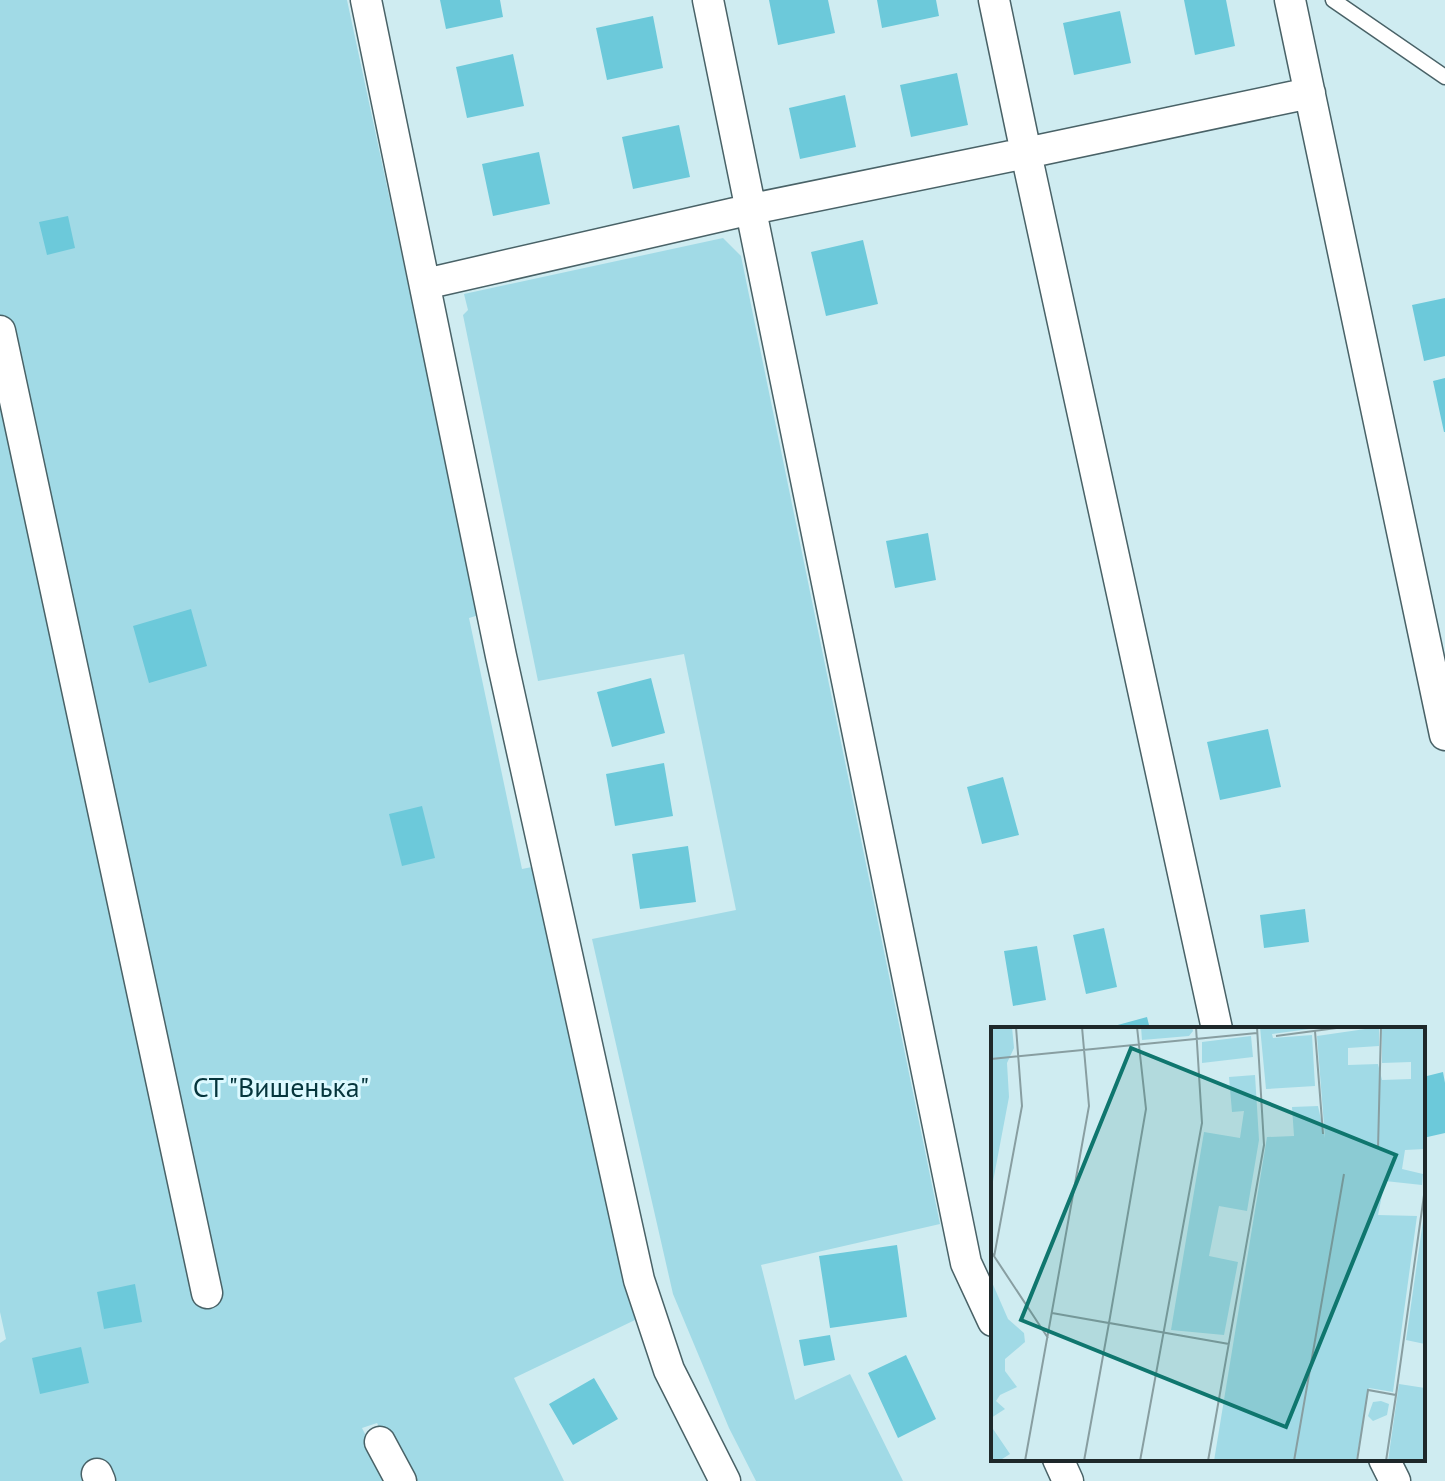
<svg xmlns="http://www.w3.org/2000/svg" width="1445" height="1481" font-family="'PT Sans',sans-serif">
<rect width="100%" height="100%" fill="#cfecf1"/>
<path fill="#a1dae6" d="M 0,0 L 347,0 L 479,615 L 469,618 L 522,869 L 532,867 L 635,1320 L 514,1378 L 564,1481 L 412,1481 L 377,1423 L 362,1428 L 389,1481 L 0,1481 L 0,1343 L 6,1339 L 0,1312 Z
M 723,238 L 741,256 L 940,1224 L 761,1265 L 795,1400 L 850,1374 L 903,1481 L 756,1481 L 729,1428 L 673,1294 L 592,939 L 736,910 L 684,654 L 538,681 L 463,315 L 468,310 L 464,294 Z"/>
<path fill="#6cc9da" d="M 440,0 L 500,0 L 503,17 L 446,29 Z
M 769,0 L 828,0 L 835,33 L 778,45 Z
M 877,0 L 936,0 L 939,16 L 882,28 Z
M 1184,0 L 1226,0 L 1235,46 L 1195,55 Z
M 1120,11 L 1131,63 L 1074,75 L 1063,23 Z
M 653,16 L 663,68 L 607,80 L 596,28 Z
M 513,54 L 524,106 L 467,118 L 456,67 Z
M 957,73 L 968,125 L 911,137 L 900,85 Z
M 845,95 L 856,147 L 800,159 L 789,108 Z
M 679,125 L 690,177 L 633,189 L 622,137 Z
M 539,152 L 550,204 L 493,216 L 482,164 Z
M 68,216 L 75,248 L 47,255 L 39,222 Z
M 863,240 L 878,304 L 826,316 L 811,252 Z
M 1445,298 L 1445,356 L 1424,361 L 1412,305 Z
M 1445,378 L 1445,432 L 1444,432 L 1433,381 Z
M 928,533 L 936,580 L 895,588 L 886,541 Z
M 191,609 L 207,666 L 149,683 L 133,626 Z
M 651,678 L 665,733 L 612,747 L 597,692 Z
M 1268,729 L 1281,787 L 1220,800 L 1207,742 Z
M 664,763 L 673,816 L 615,826 L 606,774 Z
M 1003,777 L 1019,835 L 982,844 L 967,787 Z
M 422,806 L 435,858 L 402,866 L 389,814 Z
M 688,846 L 696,902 L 640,909 L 632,854 Z
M 1305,909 L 1309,942 L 1264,948 L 1260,915 Z
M 1104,928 L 1117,987 L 1086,994 L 1073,935 Z
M 1037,946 L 1046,1000 L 1013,1006 L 1004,951 Z
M 1147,1017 L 1150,1029 L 1115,1029 L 1114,1026 Z
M 1443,1072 L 1445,1083 L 1445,1133 L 1423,1138 L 1423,1077 Z
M 897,1245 L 907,1317 L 830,1328 L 819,1256 Z
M 135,1284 L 142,1322 L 104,1329 L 97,1292 Z
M 830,1335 L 835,1360 L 804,1366 L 799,1340 Z
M 81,1347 L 89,1383 L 40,1394 L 32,1358 Z
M 906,1355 L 936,1419 L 898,1438 L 868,1373 Z
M 594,1378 L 618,1419 L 573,1445 L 549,1404 Z"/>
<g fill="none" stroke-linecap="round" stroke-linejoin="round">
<defs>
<path id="service" d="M 1333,0 L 1445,77"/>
<path id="minor" d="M 366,0 L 501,656 L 639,1280 L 669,1370 L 725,1481
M 708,0 L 966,1263 L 993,1321
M 1290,0 L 1445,735
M 425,284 L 752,209 L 1026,153 L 994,0
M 0,331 L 207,1293
M 1217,1029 L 1026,153 L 1310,93
M 380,1442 L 401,1481
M 1058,1459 L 1068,1481
M 1384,1459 L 1395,1481
M 97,1474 L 100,1481"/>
</defs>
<use href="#service" stroke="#496267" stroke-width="17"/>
<use href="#minor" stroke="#496267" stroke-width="33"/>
<use href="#service" stroke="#fff" stroke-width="14"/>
<use href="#minor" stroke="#fff" stroke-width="30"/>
</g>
<g text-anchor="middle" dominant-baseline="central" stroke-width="6" stroke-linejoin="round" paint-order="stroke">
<g font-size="28" fill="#06353c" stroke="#dcf9ff">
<text x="281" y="1086">СТ "Вишенька"</text>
</g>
</g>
<g transform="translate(991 1027)">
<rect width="434" height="434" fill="#cfecf1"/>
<path d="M 0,0 L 21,0 L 23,21 L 16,36 L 18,70 L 0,165 ZM 150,0 L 201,0 L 202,4 L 198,9 L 151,13 ZM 269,0 L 333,0 L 281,7 L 282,11 L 321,8 L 324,59 L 275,62 ZM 388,0 L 388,19 L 357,21 L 357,38 L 387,37 L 391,53 L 420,52 L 420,35 L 391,36 L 391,0 L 434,0 L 434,122 L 414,123 L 411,142 L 432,147 L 431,158 L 394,154 L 387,188 L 426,189 L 402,365 L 378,361 L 365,434 L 223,434 L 276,110 L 303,109 L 301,80 L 327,79 L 334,111 L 326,9 ZM 260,9 L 262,30 L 211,36 L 211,15 ZM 264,48 L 268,113 L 256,184 L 228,179 L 218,229 L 247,235 L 233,308 L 180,303 L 213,105 L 249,111 L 253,84 L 241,85 L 238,50 ZM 434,180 L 434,317 L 415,313 ZM 0,253 L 17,292 L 33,306 L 34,315 L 14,332 L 14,344 L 26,360 L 9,368 L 5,374 L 14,382 L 0,391 ZM 408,357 L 434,361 L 434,434 L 397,434 ZM 390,374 L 398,377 L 396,388 L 382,394 L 377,389 L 382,375 ZM 0,399 L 19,427 L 8,434 L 0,434 Z" fill="#a1dae6"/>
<path fill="none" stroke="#889ea1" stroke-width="2" d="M 324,4 L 332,107M 285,9 L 353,0M 0,32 L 266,6M 387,122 L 390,0M 1,226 L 57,311M 3,230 L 31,79 L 25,0M 61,286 L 118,296 L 155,82 L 146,0M 34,434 L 98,79 L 91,0M 93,434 L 118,296 L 238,317M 149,434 L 211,96 L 205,0M 217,434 L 273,118 L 266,0M 303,434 L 353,147M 366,434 L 377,363 L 405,368 L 434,161M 395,434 L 405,368"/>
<path fill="#0f766e" fill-opacity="0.15" stroke="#0f766e" stroke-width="4" d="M 140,21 L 405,128 L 295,400 L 30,293 Z"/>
<rect width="434" height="434" fill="none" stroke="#1e282a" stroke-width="4"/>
</g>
</svg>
